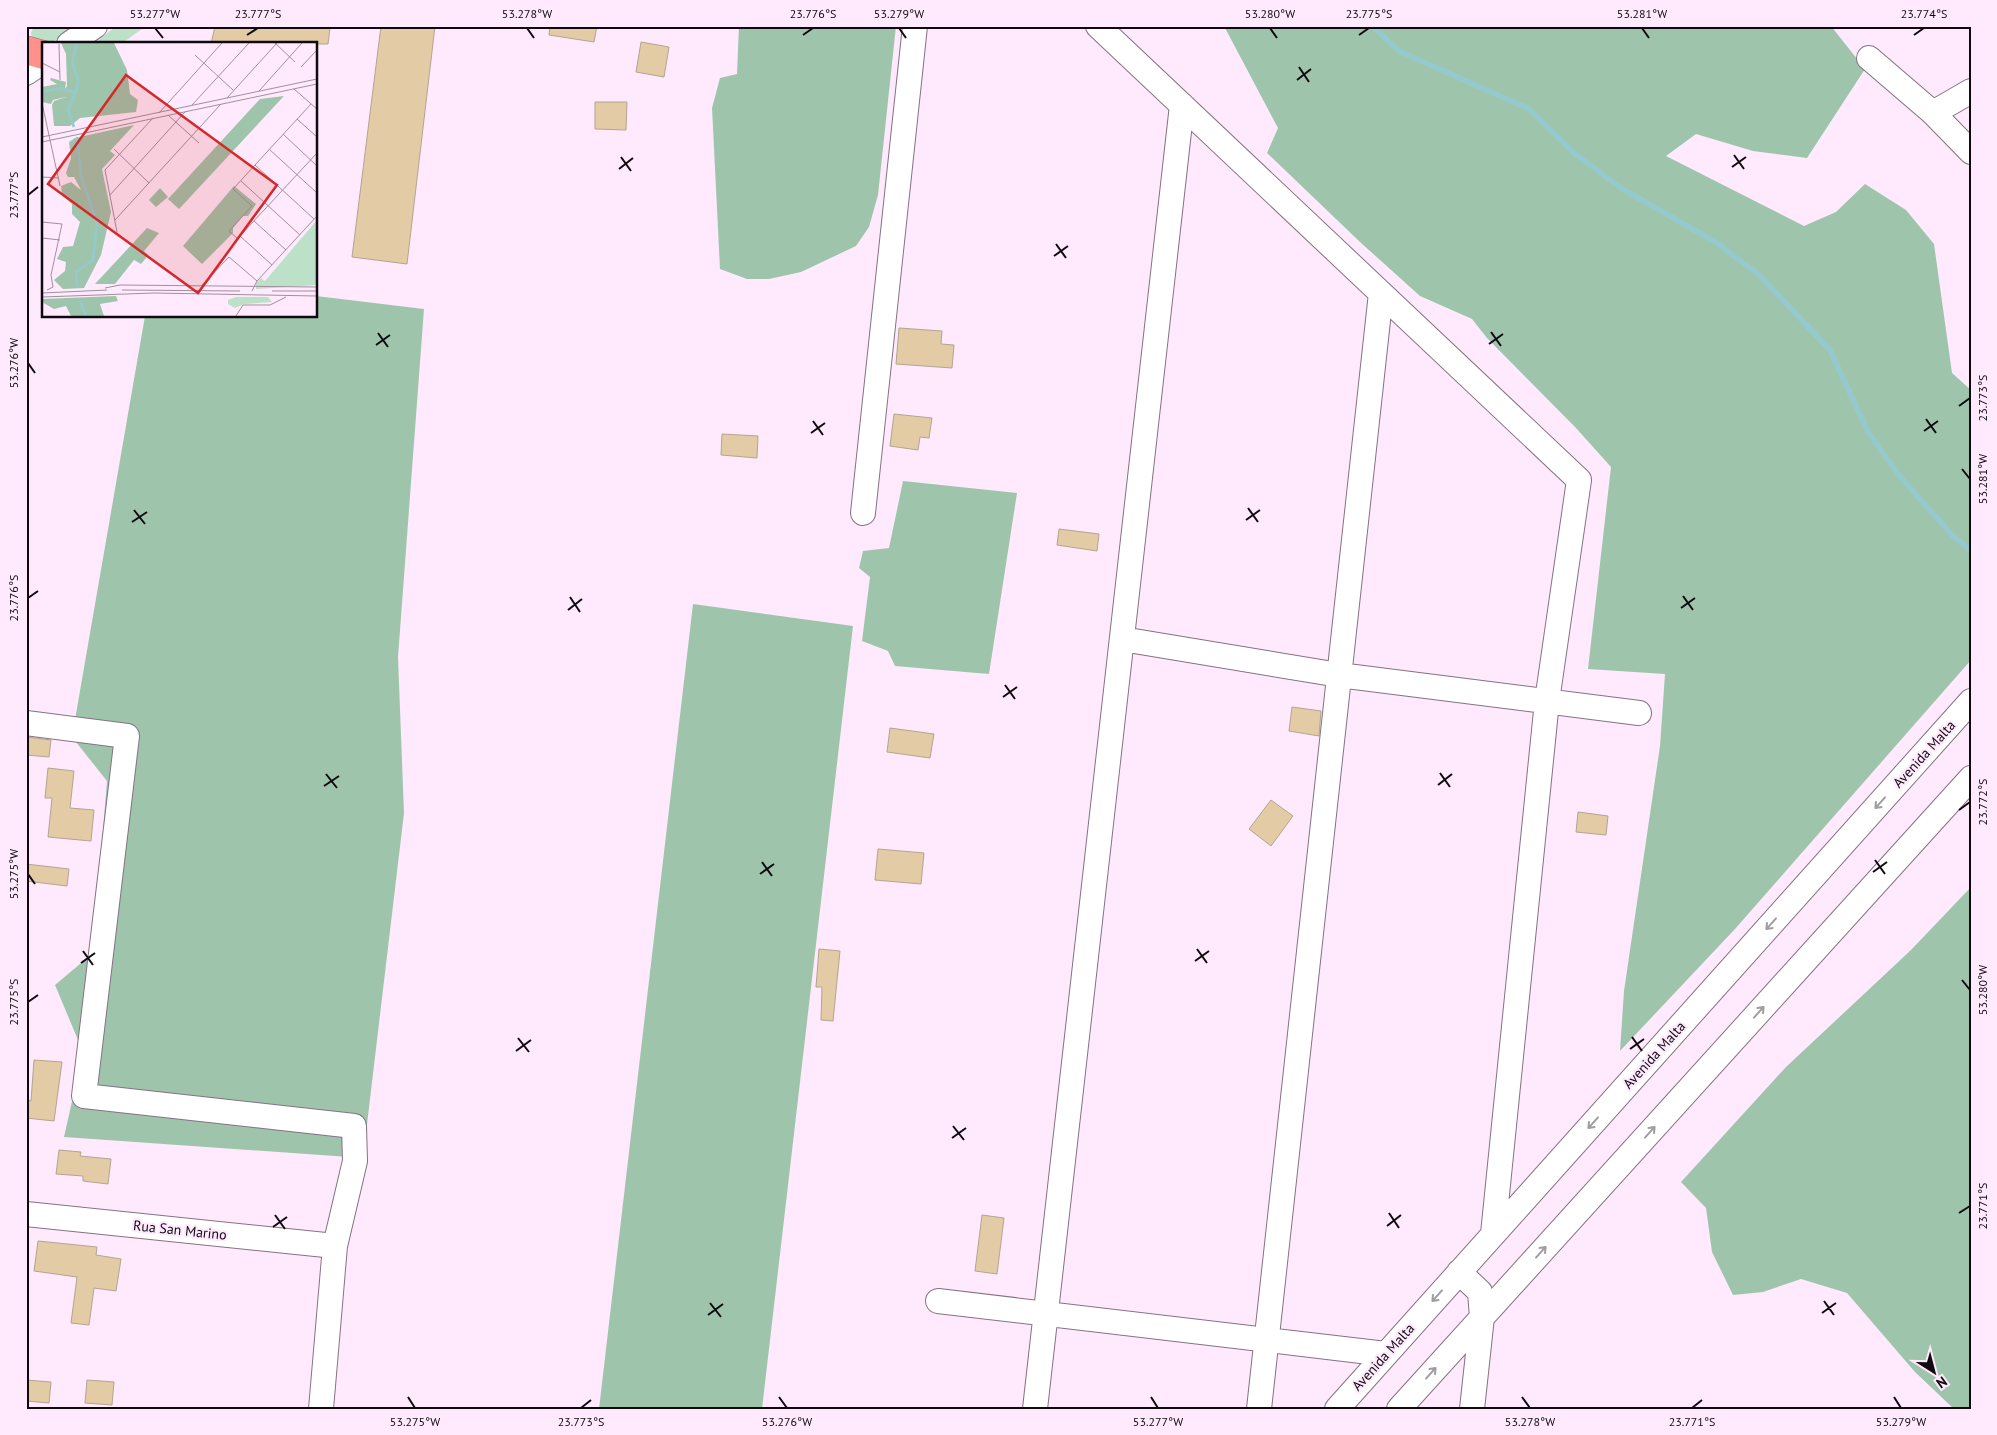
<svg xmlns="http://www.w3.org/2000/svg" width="1997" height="1435" font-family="'PT Sans',sans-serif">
<rect width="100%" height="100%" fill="#feeafc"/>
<path fill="#bde0c8" d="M 34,26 L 77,26 L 49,44 L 32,40 L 31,33 Z
M 116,26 L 146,26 L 121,44 L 94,44 Z"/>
<path fill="#9ec5ab" d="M 739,26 L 896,26 L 878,195 L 869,227 L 856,246 L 801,272 L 769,279 L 747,279 L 720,269 L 712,108 L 720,78 L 737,74 Z
M 1224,26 L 1831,26 L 1865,69 L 1807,158 L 1753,151 L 1696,134 L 1666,156 L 1804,226 L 1836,212 L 1865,184 L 1906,210 L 1934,244 L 1952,373 L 1971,390 L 1971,660 L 1735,929 L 1620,1051 L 1624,991 L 1660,746 L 1665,674 L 1588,669 L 1611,467 L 1576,428 L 1487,338 L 1472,319 L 1420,296 L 1360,242 L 1267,153 L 1278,128 Z
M 316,296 L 424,309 L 398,657 L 404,813 L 363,1158 L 64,1137 L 83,1052 L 55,985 L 93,953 L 107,781 L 72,737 L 145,316 L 316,316 Z
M 903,481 L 1017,493 L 989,674 L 895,666 L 888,651 L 862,641 L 870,577 L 859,568 L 863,551 L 889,548 Z
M 693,604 L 853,626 L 762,1409 L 599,1409 Z
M 1971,887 L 1971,1409 L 1954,1409 L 1915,1372 L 1847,1293 L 1801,1279 L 1763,1292 L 1733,1295 L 1712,1252 L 1706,1208 L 1681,1182 L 1786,1067 L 1911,950 Z"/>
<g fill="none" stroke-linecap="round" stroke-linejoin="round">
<path stroke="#94cace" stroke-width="5.5" d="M 1372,26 L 1399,51 L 1529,109 L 1574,153 L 1621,188 L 1717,243 L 1758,274 L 1830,350 L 1868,432 L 1898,474 L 1952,535 L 1971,551"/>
</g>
<path fill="#e3cba6" stroke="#b2a591" d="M 215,26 L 313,26 L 330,28 L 328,44 L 211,44 Z
M 381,26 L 435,26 L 407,264 L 352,257 Z
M 550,26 L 597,26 L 594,42 L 549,35 Z
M 641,42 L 669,47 L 664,77 L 636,72 Z
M 595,102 L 627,102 L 626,130 L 595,129 Z
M 899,328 L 942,331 L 941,344 L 954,345 L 952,368 L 896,364 Z
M 894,414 L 932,418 L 929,438 L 920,437 L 918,450 L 890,446 Z
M 722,434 L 758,436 L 757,458 L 721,455 Z
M 1059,529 L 1099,534 L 1097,551 L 1057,545 Z
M 1292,707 L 1321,711 L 1319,736 L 1289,731 Z
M 890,728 L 934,734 L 930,758 L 887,752 Z
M 26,737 L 51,740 L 49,757 L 26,755 Z
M 48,768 L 74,771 L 70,808 L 94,810 L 91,841 L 48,837 L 52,798 L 45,798 Z
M 1271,800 L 1293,816 L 1271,846 L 1249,829 Z
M 1578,812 L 1608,816 L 1606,835 L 1576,832 Z
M 878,849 L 924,853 L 921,884 L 875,880 Z
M 26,864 L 69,869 L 67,886 L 26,881 Z
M 819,949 L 840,951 L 833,1021 L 821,1020 L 822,987 L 816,987 Z
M 34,1060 L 62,1062 L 54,1121 L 26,1118 L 26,1100 L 31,1101 Z
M 59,1150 L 81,1152 L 80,1156 L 111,1159 L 108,1184 L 83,1181 L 83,1176 L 56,1174 Z
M 982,1215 L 1004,1218 L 997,1274 L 975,1271 Z
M 38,1241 L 97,1247 L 96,1255 L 121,1259 L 116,1291 L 94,1288 L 89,1325 L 71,1323 L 77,1277 L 34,1271 Z
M 26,1380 L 51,1382 L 49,1403 L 26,1401 Z
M 87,1380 L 114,1382 L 112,1405 L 85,1403 Z"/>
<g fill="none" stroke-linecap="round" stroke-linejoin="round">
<defs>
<path id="minor" d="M 1098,26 L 1579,480 L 1547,701 L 1493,1234
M 69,44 L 95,26
M 1869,58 L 1933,113 L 1971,152
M 26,73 L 44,61
M 1933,113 L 1971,91
M 863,513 L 915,26
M 1122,639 L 1339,675 L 1639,713
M 26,723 L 127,736 L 84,1096 L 354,1126 L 355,1161 L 335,1246 L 321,1409
M 26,1214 L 335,1246
M 1459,1272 L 1480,1292 L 1482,1317 L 1472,1409
M 938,1301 L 1386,1354
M 1035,1409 L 1182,105
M 1259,1409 L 1381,293
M 1337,1409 L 1971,701
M 1399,1409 L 1971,778"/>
<path id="highway" d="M 26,50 L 44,55"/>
</defs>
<use href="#minor" stroke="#847283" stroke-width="26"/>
<use href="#highway" stroke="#ab6261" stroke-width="29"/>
<use href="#minor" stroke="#fff" stroke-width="24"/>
<use href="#highway" stroke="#ff918c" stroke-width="28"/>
</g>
<defs><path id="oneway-shaft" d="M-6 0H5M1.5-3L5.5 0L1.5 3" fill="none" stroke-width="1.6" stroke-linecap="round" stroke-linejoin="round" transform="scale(1.25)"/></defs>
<g stroke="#9f9d9f">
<use href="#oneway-shaft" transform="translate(1880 803) rotate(132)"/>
<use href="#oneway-shaft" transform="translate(1771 924) rotate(132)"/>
<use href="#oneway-shaft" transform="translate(1759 1012) rotate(-48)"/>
<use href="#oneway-shaft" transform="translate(1593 1123) rotate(132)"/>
<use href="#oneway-shaft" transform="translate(1650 1132) rotate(-48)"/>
<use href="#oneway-shaft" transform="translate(1541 1252) rotate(-48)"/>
<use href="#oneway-shaft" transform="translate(1437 1296) rotate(132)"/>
<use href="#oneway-shaft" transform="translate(1431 1373) rotate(-48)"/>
</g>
<path fill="none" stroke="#100a10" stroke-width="2" d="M 155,28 L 163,38M 527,28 L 534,38M 899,28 L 906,38M 1270,28 L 1277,38M 1642,28 L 1649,38M 247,35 L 258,28M 803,35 L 813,28M 1359,35 L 1369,28M 1914,35 L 1924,28M 1299,67 L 1309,82M 1297,80 L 1311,69M 1734,155 L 1744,169M 621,157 L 631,171M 1732,167 L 1746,157M 619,169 L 633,158M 28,195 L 38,187M 1056,244 L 1066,258M 1054,256 L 1068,246M 1491,332 L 1501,346M 378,333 L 388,347M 1489,344 L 1503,334M 376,345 L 390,335M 28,363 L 35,373M 1959,406 L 1970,398M 1926,419 L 1936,433M 813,421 L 823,435M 1924,431 L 1938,421M 811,433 L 825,423M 1962,469 L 1970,479M 1248,508 L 1258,522M 134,510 L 145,524M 1246,520 L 1260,510M 132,522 L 147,512M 1683,596 L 1693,610M 570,597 L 580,612M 28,598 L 38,591M 1681,608 L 1695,598M 568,610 L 582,599M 1005,685 L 1015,699M 1003,697 L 1017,687M 1440,773 L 1450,787M 326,774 L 337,788M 1438,785 L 1452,774M 324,786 L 339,776M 1959,810 L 1970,802M 1875,860 L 1885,874M 762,862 L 772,876M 1873,872 L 1887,862M 28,874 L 35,884M 760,874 L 774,864M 1197,949 L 1207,963M 83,951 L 93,965M 1195,961 L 1209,951M 81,963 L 95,953M 1962,980 L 1970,990M 28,1002 L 38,995M 1632,1037 L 1642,1051M 518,1038 L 529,1052M 1630,1049 L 1644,1039M 516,1051 L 531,1040M 953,1126 L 964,1140M 952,1138 L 966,1128M 1389,1213 L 1399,1228M 1959,1213 L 1970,1206M 275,1215 L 285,1229M 1387,1226 L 1401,1215M 273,1227 L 287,1217M 1824,1301 L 1834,1315M 710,1303 L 721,1317M 1822,1313 L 1836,1303M 708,1315 L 723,1304M 408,1397 L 415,1408M 779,1397 L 787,1408M 1151,1397 L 1158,1408M 1522,1397 L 1530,1408M 1894,1397 L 1901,1408M 581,1408 L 591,1400M 1692,1408 L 1702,1400"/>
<g text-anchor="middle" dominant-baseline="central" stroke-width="4.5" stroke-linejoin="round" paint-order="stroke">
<g font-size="14" fill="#100a10" stroke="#feeafc">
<text transform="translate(1924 754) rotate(-48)">Avenida Malta</text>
<text transform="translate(1654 1055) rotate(-48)">Avenida Malta</text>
<text transform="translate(180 1230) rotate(6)">Rua San Marino</text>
<text transform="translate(1383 1357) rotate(-48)">Avenida Malta</text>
</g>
</g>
<g transform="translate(42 42)">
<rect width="275" height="275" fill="#feeafc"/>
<path d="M 275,178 L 275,243 L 214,247 L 214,241 L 219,236 L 223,239 ZM 194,255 L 226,255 L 230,260 L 202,262 L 193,266 L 186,262 L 186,258 Z" fill="#bde0c8"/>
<path d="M 19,1 L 72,1 L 85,28 L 88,52 L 96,58 L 94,70 L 38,76 L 28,84 L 12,84 L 10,63 L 12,59 L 24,55 L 11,58 L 9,62 L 0,60 L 0,45 L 15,42 L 8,38 L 9,36 L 24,40 L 23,47 L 25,44 L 24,12 ZM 242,54 L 137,167 L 126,157 L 218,57 ZM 92,83 L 68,109 L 73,113 L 60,127 L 69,170 L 59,213 L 42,246 L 21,247 L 12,238 L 23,229 L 24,220 L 15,217 L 21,205 L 31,204 L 38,180 L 30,172 L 30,162 L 20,153 L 19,144 L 29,140 L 39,148 L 32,135 L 26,135 L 24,131 L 29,116 L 27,100 L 33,96 ZM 192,144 L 214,162 L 206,174 L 201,174 L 191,186 L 191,191 L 160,222 L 141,204 ZM 118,146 L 126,155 L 114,165 L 107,158 ZM 105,186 L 117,191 L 102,209 L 106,213 L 104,216 L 99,222 L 92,218 L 73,242 L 53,242 ZM 74,254 L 76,259 L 58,262 L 62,274 L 29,274 L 24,264 L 12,267 L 0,260 L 0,257 Z" fill="#9ec5ab"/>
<path fill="none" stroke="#94cace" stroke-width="2.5" d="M 0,50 L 20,46 L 33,51M 32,85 L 26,67 L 35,47 L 36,38 L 30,20 L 35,1M 35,245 L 34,230 L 51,218 L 55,181 L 39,134 L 35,95M 38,259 L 44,274"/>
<path fill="none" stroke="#9f909e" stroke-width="1" d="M 233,1 L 253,20M 17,2 L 18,38M 153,13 L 191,48M 0,21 L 18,30M 259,25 L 275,8M 252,47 L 275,67M 217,49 L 260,1M 185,56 L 235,1M 0,61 L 18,144M 150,63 L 207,1M 117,71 L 180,1M 126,73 L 157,101M 255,77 L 275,95M 241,92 L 275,124M 0,95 L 275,37M 0,100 L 275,42M 72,107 L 107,141M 227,107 L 275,151M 213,123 L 272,177M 0,135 L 17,136M 199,139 L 258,193M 68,153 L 143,70M 73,178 L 179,62M 212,179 L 244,208M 0,180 L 20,182 L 9,233 L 11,245 L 5,248M 75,190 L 63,128 L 111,76M 198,194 L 196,197 L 187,189 L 210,164 L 191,147 L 269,62M 198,194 L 275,111M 198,194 L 230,223M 0,196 L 18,198M 159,244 L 187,215 L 215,239M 63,246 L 78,243 L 275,245M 80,248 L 198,249M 210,249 L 215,239 L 275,174M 230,249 L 275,249M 0,251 L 65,248M 0,255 L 112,251 L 275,254M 194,274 L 201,263 L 228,263 L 244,255"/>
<path fill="#d62828" fill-opacity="0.15" stroke="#d62828" stroke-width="2.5" d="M 84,33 L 235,143 L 156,251 L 6,142 Z"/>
<rect width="275" height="275" fill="none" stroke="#100a10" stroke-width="2.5"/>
</g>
<rect width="1997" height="1435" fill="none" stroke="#feeafc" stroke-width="55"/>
<g transform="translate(1934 1372) rotate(144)" stroke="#feeafc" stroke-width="4" paint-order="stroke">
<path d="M0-4L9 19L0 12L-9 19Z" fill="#100a10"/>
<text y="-8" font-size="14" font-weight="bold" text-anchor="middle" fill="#100a10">N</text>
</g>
<rect x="28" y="28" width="1942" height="1380" fill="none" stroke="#100a10" stroke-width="2"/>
<g font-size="12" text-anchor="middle" fill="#100a10">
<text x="155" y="18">53.277°W</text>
<text x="258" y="18">23.777°S</text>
<text x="527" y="18">53.278°W</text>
<text x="813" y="18">23.776°S</text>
<text x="899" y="18">53.279°W</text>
<text x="1270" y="18">53.280°W</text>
<text x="1369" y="18">23.775°S</text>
<text x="1642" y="18">53.281°W</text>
<text x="1924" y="18">23.774°S</text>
<text transform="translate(14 195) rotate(-90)" y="4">23.777°S</text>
<text transform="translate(14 363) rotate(-90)" y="4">53.276°W</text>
<text transform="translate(1983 398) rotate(-90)" y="4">23.773°S</text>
<text transform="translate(1983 479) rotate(-90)" y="4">53.281°W</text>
<text transform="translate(14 598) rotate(-90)" y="4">23.776°S</text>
<text transform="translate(1983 802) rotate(-90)" y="4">23.772°S</text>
<text transform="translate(14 874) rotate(-90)" y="4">53.275°W</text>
<text transform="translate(1983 990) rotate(-90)" y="4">53.280°W</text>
<text transform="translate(14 1002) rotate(-90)" y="4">23.775°S</text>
<text transform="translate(1983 1206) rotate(-90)" y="4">23.771°S</text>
<text x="415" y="1426">53.275°W</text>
<text x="581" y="1426">23.773°S</text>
<text x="787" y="1426">53.276°W</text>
<text x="1158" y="1426">53.277°W</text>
<text x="1530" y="1426">53.278°W</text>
<text x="1692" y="1426">23.771°S</text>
<text x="1901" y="1426">53.279°W</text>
</g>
</svg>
